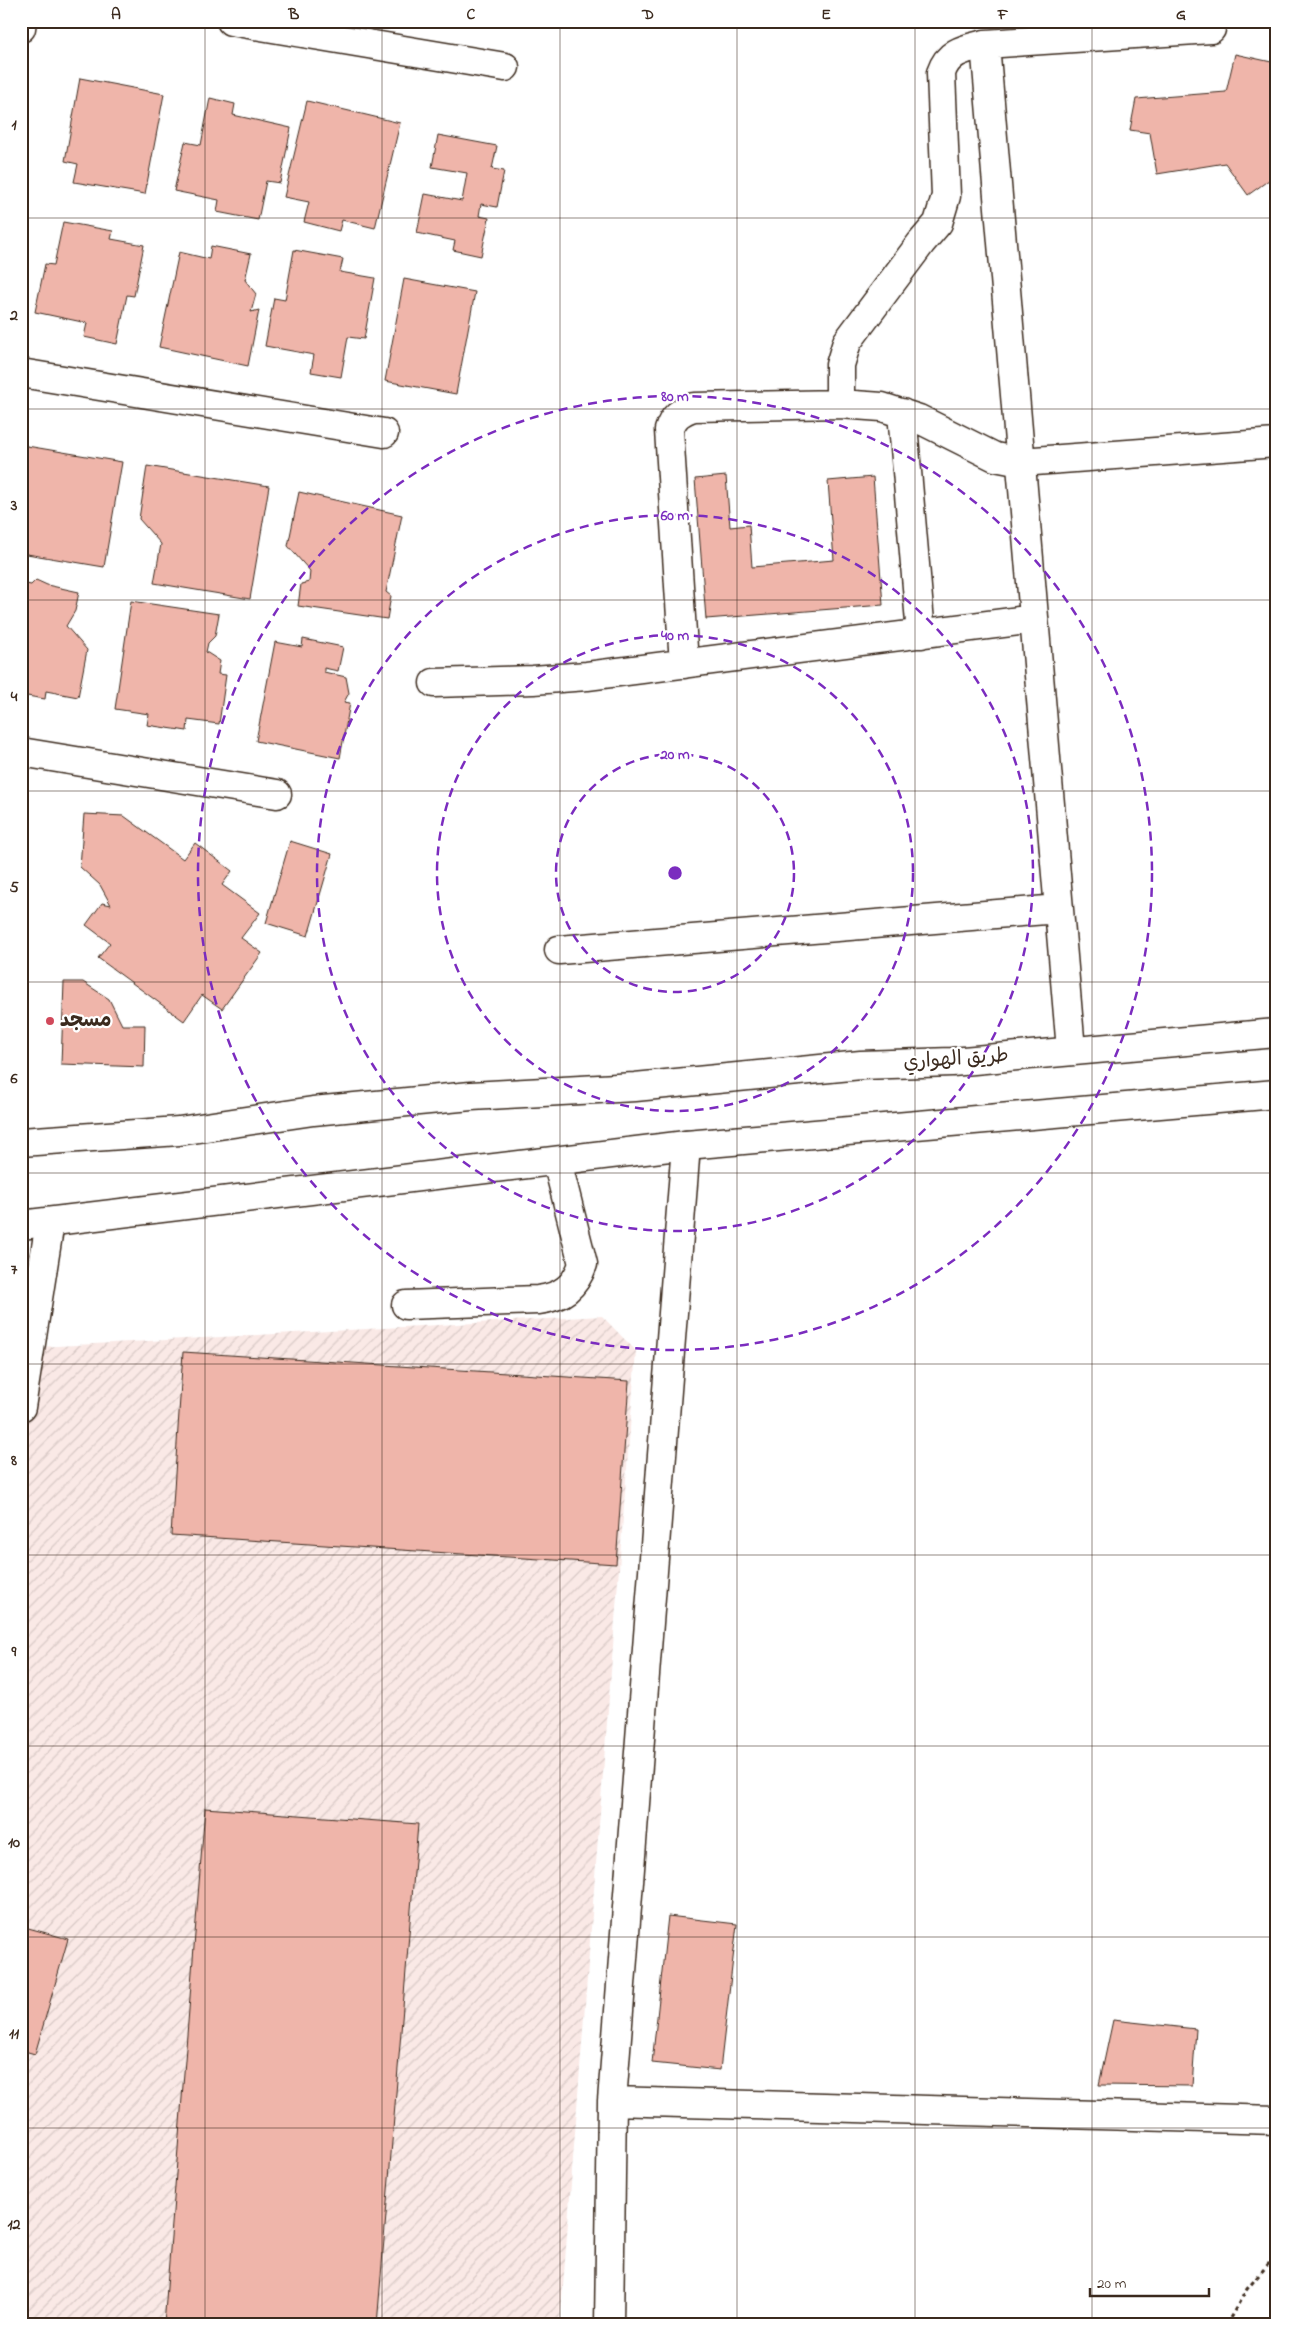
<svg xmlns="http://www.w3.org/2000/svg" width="1297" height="2346" font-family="'Indie Flower','Playpen Sans Arabic',sans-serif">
<defs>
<pattern id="industrial-furrows" width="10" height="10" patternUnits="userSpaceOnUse" patternTransform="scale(1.25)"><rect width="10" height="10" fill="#fae9e6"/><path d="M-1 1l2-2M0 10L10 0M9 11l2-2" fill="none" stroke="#d7c8c5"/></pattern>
</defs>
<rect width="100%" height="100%" fill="#fff"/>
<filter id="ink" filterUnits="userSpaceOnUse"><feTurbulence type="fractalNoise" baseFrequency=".02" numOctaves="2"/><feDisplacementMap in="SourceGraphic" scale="10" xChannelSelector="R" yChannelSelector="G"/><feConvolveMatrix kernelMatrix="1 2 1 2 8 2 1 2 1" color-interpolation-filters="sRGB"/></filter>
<g filter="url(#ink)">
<path fill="url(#industrial-furrows)" d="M 602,1316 L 636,1351 L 560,2325 L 21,2325 L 21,1348 Z"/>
<path fill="#efb5aa" stroke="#3b2a1e" d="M 528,21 L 553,21 L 552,26 Z
M 1235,54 L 1276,63 L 1276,175 L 1248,195 L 1225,163 L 1157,174 L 1150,133 L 1130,130 L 1136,99 L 1226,92 Z
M 80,78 L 164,94 L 145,194 L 74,182 L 78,164 L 65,161 Z
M 210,98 L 235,104 L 233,115 L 291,128 L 280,183 L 266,181 L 258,220 L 217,212 L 219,200 L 174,191 L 185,142 L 201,145 Z
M 307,101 L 400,123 L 375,228 L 342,220 L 339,231 L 304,222 L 309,202 L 284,197 Z
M 438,135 L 497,146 L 492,169 L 504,171 L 497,207 L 481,204 L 479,216 L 489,218 L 481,256 L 453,250 L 455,241 L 417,233 L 425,194 L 462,201 L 467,173 L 432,167 Z
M 63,222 L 113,231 L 111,239 L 144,245 L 134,296 L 127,295 L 117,344 L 84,337 L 87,323 L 35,312 L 45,264 L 54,265 Z
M 211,246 L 251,254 L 245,280 L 256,294 L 251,312 L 259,310 L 248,366 L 159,347 L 179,252 L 209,259 Z
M 294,250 L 343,259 L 340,272 L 375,278 L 364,339 L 348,337 L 341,377 L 311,372 L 314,355 L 265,346 L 274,298 L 285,300 Z
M 404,279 L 475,292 L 456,394 L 385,381 Z
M 21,445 L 122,462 L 104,567 L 21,553 Z
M 147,466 L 269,486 L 250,599 L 154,583 L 161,544 L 139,519 Z
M 726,476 L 730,527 L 749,525 L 752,567 L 834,560 L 828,481 L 873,477 L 883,605 L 706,619 L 695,479 Z
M 299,492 L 402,515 L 386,592 L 391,596 L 387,619 L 298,606 L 301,584 L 309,582 L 310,571 L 288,546 Z
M 36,580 L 47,585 L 79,592 L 75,611 L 66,626 L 87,650 L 78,697 L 46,691 L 45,699 L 21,695 L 21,583 L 31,585 Z
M 131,601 L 219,614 L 215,636 L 208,643 L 206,652 L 220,661 L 218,674 L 226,675 L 219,724 L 188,720 L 187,731 L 147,725 L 149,714 L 115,709 Z
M 303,639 L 343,647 L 338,671 L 324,668 L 324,672 L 346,677 L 349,693 L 344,702 L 350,703 L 340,758 L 256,741 L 275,642 L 302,647 Z
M 84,814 L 124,816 L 183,859 L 195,843 L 232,871 L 222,885 L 260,913 L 241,938 L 262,953 L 222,1009 L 202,995 L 184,1021 L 98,958 L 110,943 L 86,925 L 102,903 L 111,905 L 100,885 L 80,867 Z
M 290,841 L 332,854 L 308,936 L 266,923 Z
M 64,982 L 83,982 L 109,999 L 122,1025 L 145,1025 L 144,1067 L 61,1064 Z
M 183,1352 L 629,1381 L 616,1564 L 171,1535 Z
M 205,1808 L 418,1824 L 377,2325 L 164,2325 Z
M 668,1916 L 737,1924 L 720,2070 L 652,2063 Z
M 21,1926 L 68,1939 L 35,2054 L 21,2050 Z
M 1113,2020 L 1196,2029 L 1192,2086 L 1099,2085 Z"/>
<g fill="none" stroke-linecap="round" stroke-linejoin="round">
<defs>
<path id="minor" d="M 231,21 L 505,67
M 21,28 L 22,21
M 985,44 L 1071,1050
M 21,373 L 384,433
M 840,404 L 840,365 L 847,342 L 921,243 L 938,223 L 946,196 L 941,73 C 948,51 965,49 985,44 L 1211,29
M 902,413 L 921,634
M 684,664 L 669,430 C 673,417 680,411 694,407 L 840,404 L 882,407 L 919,419 L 995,457 L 1021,462 L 1276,443
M 434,683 L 533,680 L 587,676 L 1034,619
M 21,752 L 277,794
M 559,950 L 1058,909
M 406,1305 L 538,1300 C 562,1297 575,1287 583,1264 L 557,1161
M 21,1407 L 50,1222
M 612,2101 L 1276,2120
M 609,2325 L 612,2101 L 686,1145"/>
<path id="highway" d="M 21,1142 L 179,1131 L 313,1111 L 471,1096 L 635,1087 L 861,1065 L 952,1062 L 1276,1033
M 21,1225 L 686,1145 L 1276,1094"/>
</defs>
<use href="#minor" stroke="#3b2a1e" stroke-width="31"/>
<use href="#highway" stroke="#3b2a1e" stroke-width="31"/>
<path stroke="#3b2a1e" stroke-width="3" stroke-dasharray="4 4" stroke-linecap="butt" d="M 1226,2325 L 1247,2289 L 1276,2255"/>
<use href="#minor" stroke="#fff" stroke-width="28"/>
<use href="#highway" stroke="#fff" stroke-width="28"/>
</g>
</g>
<path fill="none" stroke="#3b2a1e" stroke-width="1" stroke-opacity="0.55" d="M 205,21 L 205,2325M 382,21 L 382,2325M 560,21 L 560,2325M 737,21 L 737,2325M 915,21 L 915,2325M 1092,21 L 1092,2325M 21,218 L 1276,218M 21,409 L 1276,409M 21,600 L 1276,600M 21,791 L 1276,791M 21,982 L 1276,982M 21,1173 L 1276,1173M 21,1364 L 1276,1364M 21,1555 L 1276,1555M 21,1746 L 1276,1746M 21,1937 L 1276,1937M 21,2128 L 1276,2128"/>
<g fill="none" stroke="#7b2cbf" stroke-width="2.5" stroke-dasharray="9 6">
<circle cx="675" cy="873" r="119"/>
<circle cx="675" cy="873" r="238"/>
<circle cx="675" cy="873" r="358"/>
<circle cx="675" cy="873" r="477"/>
</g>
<circle fill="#d1495b" stroke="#fff" stroke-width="2" cx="50" cy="1021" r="5"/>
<g text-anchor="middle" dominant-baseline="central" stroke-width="4.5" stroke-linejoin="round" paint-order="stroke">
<g font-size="20" font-weight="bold" fill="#3b2a1e" stroke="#fff" text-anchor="start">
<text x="60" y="1021">مسجد</text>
</g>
<g font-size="20" fill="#3b2a1e" stroke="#fff">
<text transform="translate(956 1060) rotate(-4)">طريق الهواري</text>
</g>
</g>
<circle cx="675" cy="873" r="8" fill="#7b2cbf" stroke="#fff" stroke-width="2.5"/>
<g font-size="15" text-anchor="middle" font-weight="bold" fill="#7b2cbf" stroke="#fff" stroke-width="4.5" stroke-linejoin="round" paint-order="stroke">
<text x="675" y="401">80 m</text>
<text x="675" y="520">60 m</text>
<text x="675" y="640">40 m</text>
<text x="675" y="759">20 m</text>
</g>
<rect width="1297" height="2346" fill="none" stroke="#fff" stroke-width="55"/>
<path d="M1090 2288v8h119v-8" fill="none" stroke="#3b2a1e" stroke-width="2.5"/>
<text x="1097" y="2288" font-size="15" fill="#3b2a1e" stroke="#ffffff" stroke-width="4" paint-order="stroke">20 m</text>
<rect x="28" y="28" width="1242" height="2290" fill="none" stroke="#3b2a1e" stroke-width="2"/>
<g font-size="16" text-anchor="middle" font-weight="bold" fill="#3b2a1e">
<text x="116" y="19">A</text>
<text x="294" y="19">B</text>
<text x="471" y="19">C</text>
<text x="648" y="19">D</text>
<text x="826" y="19">E</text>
<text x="1003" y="19">F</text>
<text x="1181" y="19">G</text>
<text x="14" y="129">1</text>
<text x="14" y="320">2</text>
<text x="14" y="510">3</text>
<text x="14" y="701">4</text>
<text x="14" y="892">5</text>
<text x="14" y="1083">6</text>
<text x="14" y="1274">7</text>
<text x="14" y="1465">8</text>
<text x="14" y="1656">9</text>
<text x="14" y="1847">10</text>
<text x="14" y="2038">11</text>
<text x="14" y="2229">12</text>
</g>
</svg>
